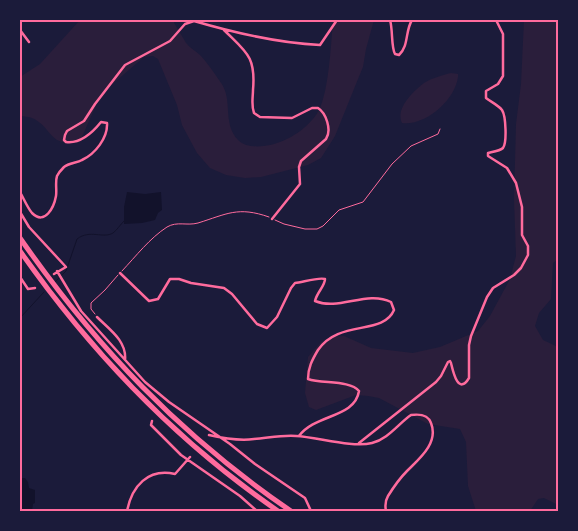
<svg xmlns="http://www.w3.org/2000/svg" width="578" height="531" font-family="Ubuntu,sans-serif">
<rect width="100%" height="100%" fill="#1b1b3a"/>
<path fill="#2a1e3b" d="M 80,20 L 174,20 L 174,23 C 178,29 182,36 186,43 C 190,48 196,51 200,55 C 206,61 218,78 223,86 C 232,103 223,124 238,140 C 246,148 260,147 270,145 C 289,141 310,127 319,110 C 329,90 331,44 333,20 L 374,20 L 366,49 L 363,67 L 358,79 L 335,136 L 321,158 L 308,165 L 261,177 L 245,178 L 226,175 L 210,168 L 197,153 L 182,125 L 177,105 L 158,59 L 153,56 L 144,57 L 101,94 L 81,139 C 51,152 52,126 32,118 C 29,117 24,116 20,116 L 20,77 L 40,64 Z
M 524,20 L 558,20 L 558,259 L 553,263 L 551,299 L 539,313 L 535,326 L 543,340 L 558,347 L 558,505 L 544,498 L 538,499 L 530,511 L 476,511 L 468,486 L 466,442 L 460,429 L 428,424 L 379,398 L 368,396 L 356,395 L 316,410 L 309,407 L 305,393 L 308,357 L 321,342 L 331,337 L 344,336 L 371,348 L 413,353 L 440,347 L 478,331 L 490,316 L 510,279 L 516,256 L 514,199 L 516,124 L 521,84 Z
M 451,73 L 458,74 L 458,77 C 455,100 426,126 402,123 C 395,108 414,91 424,83 C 432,78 443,75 451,73 Z"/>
<path fill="#12122b" d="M 127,192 L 145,194 L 161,192 L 162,210 L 158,213 L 155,220 L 142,223 L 124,224 L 124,207 Z
M 20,478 L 25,478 L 28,482 L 29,488 L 35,490 L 35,503 L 33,504 L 32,511 L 20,511 Z"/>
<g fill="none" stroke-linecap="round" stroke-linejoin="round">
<path stroke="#12122b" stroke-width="1" d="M 55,282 L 66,271 L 77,239 C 90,229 103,239 113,233 C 117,230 120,225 124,221
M 20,318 L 44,292"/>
<path stroke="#ff6b9d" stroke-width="1" d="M 275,220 L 284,224 L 305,229 L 317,229 L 323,226 L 339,210 L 363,202 L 392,164 L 411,146 L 438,134 L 440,129
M 122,271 C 136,256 150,238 167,227 C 177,221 187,226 198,223 C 227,214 238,206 269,217
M 95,314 L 91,309 L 91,303 L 105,290 L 118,275"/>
<path stroke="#ff6b9d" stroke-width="2.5" d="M 390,20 C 393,30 391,47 395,54 L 399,55 C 409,46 405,31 412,20
M 20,30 L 29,42
M 224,30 C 246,52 256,56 253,90 C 253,97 251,105 254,113 L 260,117 L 292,118 L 312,108 L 318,108 C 326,113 332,130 326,139 L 301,161 L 299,167 L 300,184 L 272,219
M 20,192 C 24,199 27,207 32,213 C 45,226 54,207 56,196 C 57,190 55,182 57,176 C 58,174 62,169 64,167 C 69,163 77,163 82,160 C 95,154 108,138 107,123 L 101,122 C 93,132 81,144 66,142 L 64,140 L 65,135 L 67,131 L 84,121 L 95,104 L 125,65 L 170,41 L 185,24 L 194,21 C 235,33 277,43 320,45 L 337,20
M 20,212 L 29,227 L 66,267 L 54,274
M 57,271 L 81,311 L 145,382 L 169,402 L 230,444 L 255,464 L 305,498 L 311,511
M 120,273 L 149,301 L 158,299 L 170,279 L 179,279 L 191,283 L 224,288 L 232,294 L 257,324 L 267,328 L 277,317 L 291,288 L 295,283 C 303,282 319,277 325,279 C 325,286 317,292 315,301 C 339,311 367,290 391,302 L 394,310 C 383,336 339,319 318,350 C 312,360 308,368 308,379 C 322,384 350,380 359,391 C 355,418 315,414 299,436
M 20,277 L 28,289 L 35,288
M 97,317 C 109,329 127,341 125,360
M 152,421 L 151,425 L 181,455 L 240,496 L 257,511
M 209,435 C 222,438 240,441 254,439 C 268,438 281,435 296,436 C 317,437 352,448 372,443 C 388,439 398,424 411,415 C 419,414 428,414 431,423 C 439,443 419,459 407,471 C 400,478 393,488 388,496 C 385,501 385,506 386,511
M 359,443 L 436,382 L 441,376 L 448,362 L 450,361 L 451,363 C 453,371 458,396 469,378 L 469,345 L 471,336 L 487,297 L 493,288 L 514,275 L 521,268 L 528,255 L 528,246 L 522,235 L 522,207 L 516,183 L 507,168 L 488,156 L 488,153 C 492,152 500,151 503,148 C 507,143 506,116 502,110 C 498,105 491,102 486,98 L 486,91 L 498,84 L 503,76 L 503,34 L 496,20
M 127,511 C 132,486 148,468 175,474 L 190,457"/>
<path stroke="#ff6b9d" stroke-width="5" d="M 20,238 C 96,347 181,436 291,511
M 20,251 C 91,352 176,441 278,511"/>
</g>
<rect width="578" height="531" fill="none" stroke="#1b1b3a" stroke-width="42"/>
<rect x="21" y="21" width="536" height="489" fill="none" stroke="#ff6b9d" stroke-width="2"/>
</svg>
